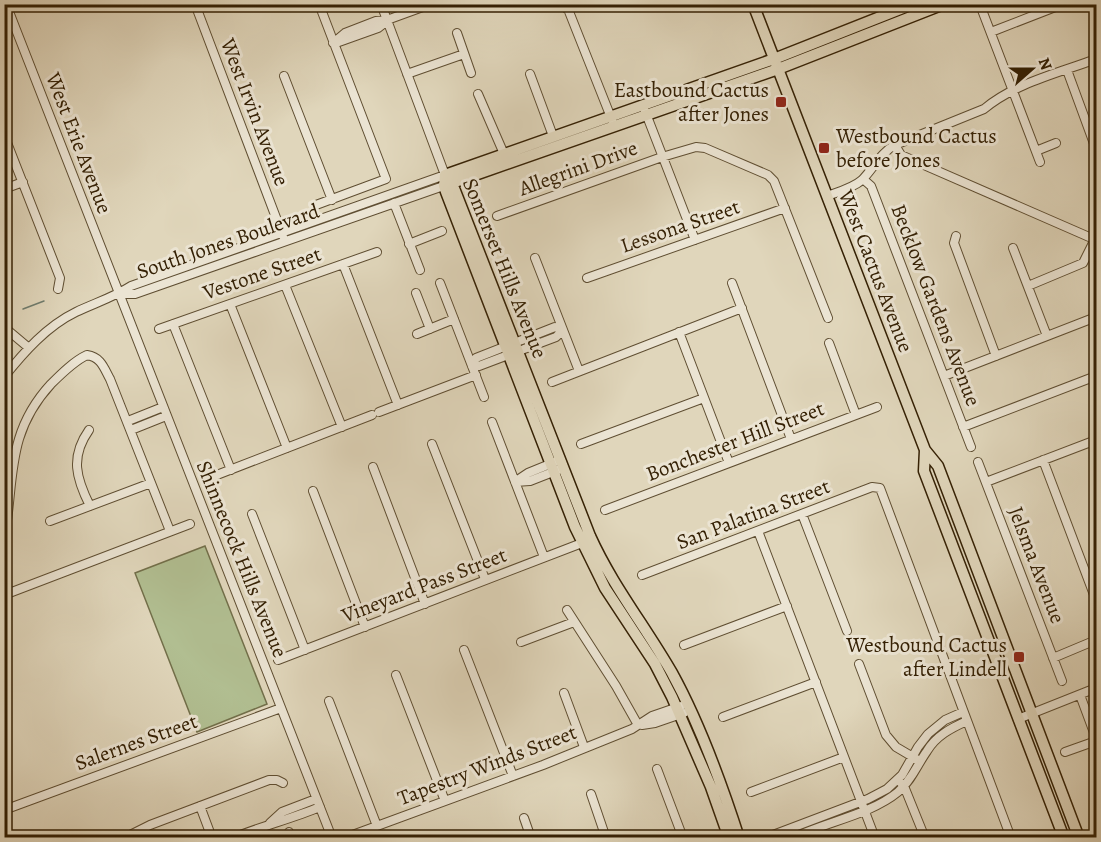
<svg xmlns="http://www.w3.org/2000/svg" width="1101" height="842" font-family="Alegreya,serif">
<rect width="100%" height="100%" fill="#e0d6bb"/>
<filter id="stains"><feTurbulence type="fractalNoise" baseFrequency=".00333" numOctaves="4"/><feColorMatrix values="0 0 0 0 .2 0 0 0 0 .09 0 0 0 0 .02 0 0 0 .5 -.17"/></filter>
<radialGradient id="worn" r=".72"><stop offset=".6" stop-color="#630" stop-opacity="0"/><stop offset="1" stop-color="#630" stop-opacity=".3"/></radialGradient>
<path fill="#b1be91" stroke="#726f4a" stroke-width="1.5" d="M 205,546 L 267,704 L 197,732 L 135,573 Z"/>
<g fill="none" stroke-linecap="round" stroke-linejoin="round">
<path stroke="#6e7c6e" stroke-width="1.5" d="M 23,309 L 44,301"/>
<defs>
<path id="minor" d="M 6,4 L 332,838
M 195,4 L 283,236
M 566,4 L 612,120
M 567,9 L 579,4
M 982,10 L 1040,162
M 991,32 L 1063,4
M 457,33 L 471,73
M 333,43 L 345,33 L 376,21 L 387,20 L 431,4
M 336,43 L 378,28 L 387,21
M 1067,70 L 1096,149
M 407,74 L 464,54
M 530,74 L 553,136
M 284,76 L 332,200
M 478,94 L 504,154
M 645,111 L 695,240
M 4,135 L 60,278 L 58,289
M 895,145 L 901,155 L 1096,240
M 1036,151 L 1056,143
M 863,179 L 871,186 L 971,447
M 4,189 L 23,182
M 827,196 C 838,192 853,188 862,180 C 874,168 880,153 895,145 L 984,109 C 1015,83 1059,73 1096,59
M 394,203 L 420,270
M 316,205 L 386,179 L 319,4
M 497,216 L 662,157 L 696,147 L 705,148 L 768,175 L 774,181 L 828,318
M 956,236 L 954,243 L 996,356
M 409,244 L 442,231
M 1013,248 L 1047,336
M 535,258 L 579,371
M 343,264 L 398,405
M 587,278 L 785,208
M 440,283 L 484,397
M 732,283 L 791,439
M 285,285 L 342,427
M 1028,286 L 1083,263 L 1095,239
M 416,293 L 430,329
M 118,294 L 135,294 L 452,183 L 445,175 L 381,4
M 230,304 L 287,448
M 173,324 L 231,470
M 4,327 L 29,348
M 159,329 L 377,252
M 679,332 L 729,463
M 417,334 L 454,319
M 829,343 L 856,415
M 472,366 L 476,358 L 555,327 L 563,330
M 472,366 L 479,366 L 556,337 L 563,330
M 944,376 L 1096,317
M 4,377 C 24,352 47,326 76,312 C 95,303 114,297 131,286 L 445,175
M 552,382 L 742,308
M 379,412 L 476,375
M 128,421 L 163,407
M 492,422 L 544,557
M 963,427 L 1096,376
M 89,430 C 70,457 76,478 90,506
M 131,430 L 166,416
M 432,444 L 485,579
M 581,444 L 704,398
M 1043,460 L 1096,600
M 978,462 L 1062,681
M 373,467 L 425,604
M 209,478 L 372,415
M 516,481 L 528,473 L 555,462
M 515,482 L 530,481 L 558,470
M 986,482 L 1096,440
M 313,491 L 365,627
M 605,510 L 877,407
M 252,514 L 305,650
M 802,514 L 847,631
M 50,521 L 151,483
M 758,531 L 875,838
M 4,541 C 15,480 5,434 51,384 C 61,374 74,361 87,355 C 101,357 104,368 110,379 L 170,531
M 642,575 L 872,487 L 880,488 L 1011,838
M 4,578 L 9,593
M 4,595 L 190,524
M 567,610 L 616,686 L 638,725
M 521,642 L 574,622
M 684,645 L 787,606
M 464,650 L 513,776
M 1053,658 L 1096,640
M 278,660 L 582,543
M 859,664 L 886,735 L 896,747 L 918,760
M 396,675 L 445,801
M 564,693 L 584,747
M 1080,695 L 1096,738
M 329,701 L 377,826
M 723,717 L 816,682
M 1018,719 L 1096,688
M 642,725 L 655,723 L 684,713
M 1065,752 L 1096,741
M 657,769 L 683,838
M 901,783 L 904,786 L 925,838
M 751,792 L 844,757
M 591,794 L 606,838
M 200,806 L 212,838
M 4,810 L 281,708
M 524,818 L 531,838
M 270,823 L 282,812 L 316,799
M 289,832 L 291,838
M 347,837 L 543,765 L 632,729 L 652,716 L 681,706
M 124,838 L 150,825 L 269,780 L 277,780 L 283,783
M 233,838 C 262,826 291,819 320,807
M 765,838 L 868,799 L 887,789 L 902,775 L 918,747 L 928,734 L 945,720 L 963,712
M 793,838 C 825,822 870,815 898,792 C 912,780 917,765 927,751 C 936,736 951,728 967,721"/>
<path id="major" d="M 753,4 L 925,450 L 938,466 L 1079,838
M 925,450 L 924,471 L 1064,838
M 729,838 L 711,787 L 672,697 L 655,664 L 605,588 L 575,527 L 446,192 L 444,186 L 445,175 L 774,59 L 913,4
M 739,838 C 721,782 700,724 672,673 C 645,626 612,585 590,536 L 452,183 L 778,69 L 944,4"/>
</defs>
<use href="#minor" stroke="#5f4e32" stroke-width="10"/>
<use href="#major" stroke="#342004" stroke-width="13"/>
<use href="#minor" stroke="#ebe4d3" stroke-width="8"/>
<use href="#major" stroke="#e0d6bb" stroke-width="10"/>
</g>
<g fill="#8f2418" stroke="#ebe4d3" stroke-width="2">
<rect x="775" y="96" width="12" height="12" rx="3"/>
<rect x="818" y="142" width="12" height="12" rx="3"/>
<rect x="1013" y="651" width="12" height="12" rx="3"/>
</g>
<g text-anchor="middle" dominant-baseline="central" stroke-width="6" stroke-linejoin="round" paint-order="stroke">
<g font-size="21" fill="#342004" stroke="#ebe4d3" text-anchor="end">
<text x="769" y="90">Eastbound Cactus<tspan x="769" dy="24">after Jones</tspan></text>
<text x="836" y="136" text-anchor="start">Westbound Cactus<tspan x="836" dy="24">before Jones</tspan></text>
<text x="1007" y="645">Westbound Cactus<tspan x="1007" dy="24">after Lindell</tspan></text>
</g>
<g font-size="21" fill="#342004" stroke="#ebe4d3">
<text transform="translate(255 112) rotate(69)">West Irvin Avenue</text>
<text transform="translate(79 143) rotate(69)">West Erie Avenue</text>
<text transform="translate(578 168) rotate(-20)">Allegrini Drive</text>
<text transform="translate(680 226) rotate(-19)">Lessona Street</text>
<text transform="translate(228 241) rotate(-19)">South Jones Boulevard</text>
<text transform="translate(505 268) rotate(68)">Somerset Hills Avenue</text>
<text transform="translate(876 271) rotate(69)">West Cactus Avenue</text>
<text transform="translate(262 273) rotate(-19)">Vestone Street</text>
<text transform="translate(936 305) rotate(69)">Becklow Gardens Avenue</text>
<text transform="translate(735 441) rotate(-21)">Bonchester Hill Street</text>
<text transform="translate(753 514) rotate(-21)">San Palatina Street</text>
<text transform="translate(242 559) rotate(68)">Shinnecock Hills Avenue</text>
<text transform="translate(1037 565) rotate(69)">Jelsma Avenue</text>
<text transform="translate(424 585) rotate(-21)">Vineyard Pass Street</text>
<text transform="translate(136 742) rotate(-20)">Salernes Street</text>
<text transform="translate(487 765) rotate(-21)">Tapestry Winds Street</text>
</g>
</g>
<rect width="1101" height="842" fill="none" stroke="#e0d6bb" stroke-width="24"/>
<rect x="6" y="6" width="1089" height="830" fill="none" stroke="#342004" stroke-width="3"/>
<rect x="12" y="12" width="1077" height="818" fill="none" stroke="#342004" stroke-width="1.5"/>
<g transform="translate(1032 69) rotate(69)" stroke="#ebe4d3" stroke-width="4.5" paint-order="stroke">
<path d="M0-4.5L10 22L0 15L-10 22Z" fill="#342004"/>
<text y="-9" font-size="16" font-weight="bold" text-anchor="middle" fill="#342004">N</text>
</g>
<rect width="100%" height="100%" filter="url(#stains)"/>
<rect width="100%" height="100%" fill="url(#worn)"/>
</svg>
